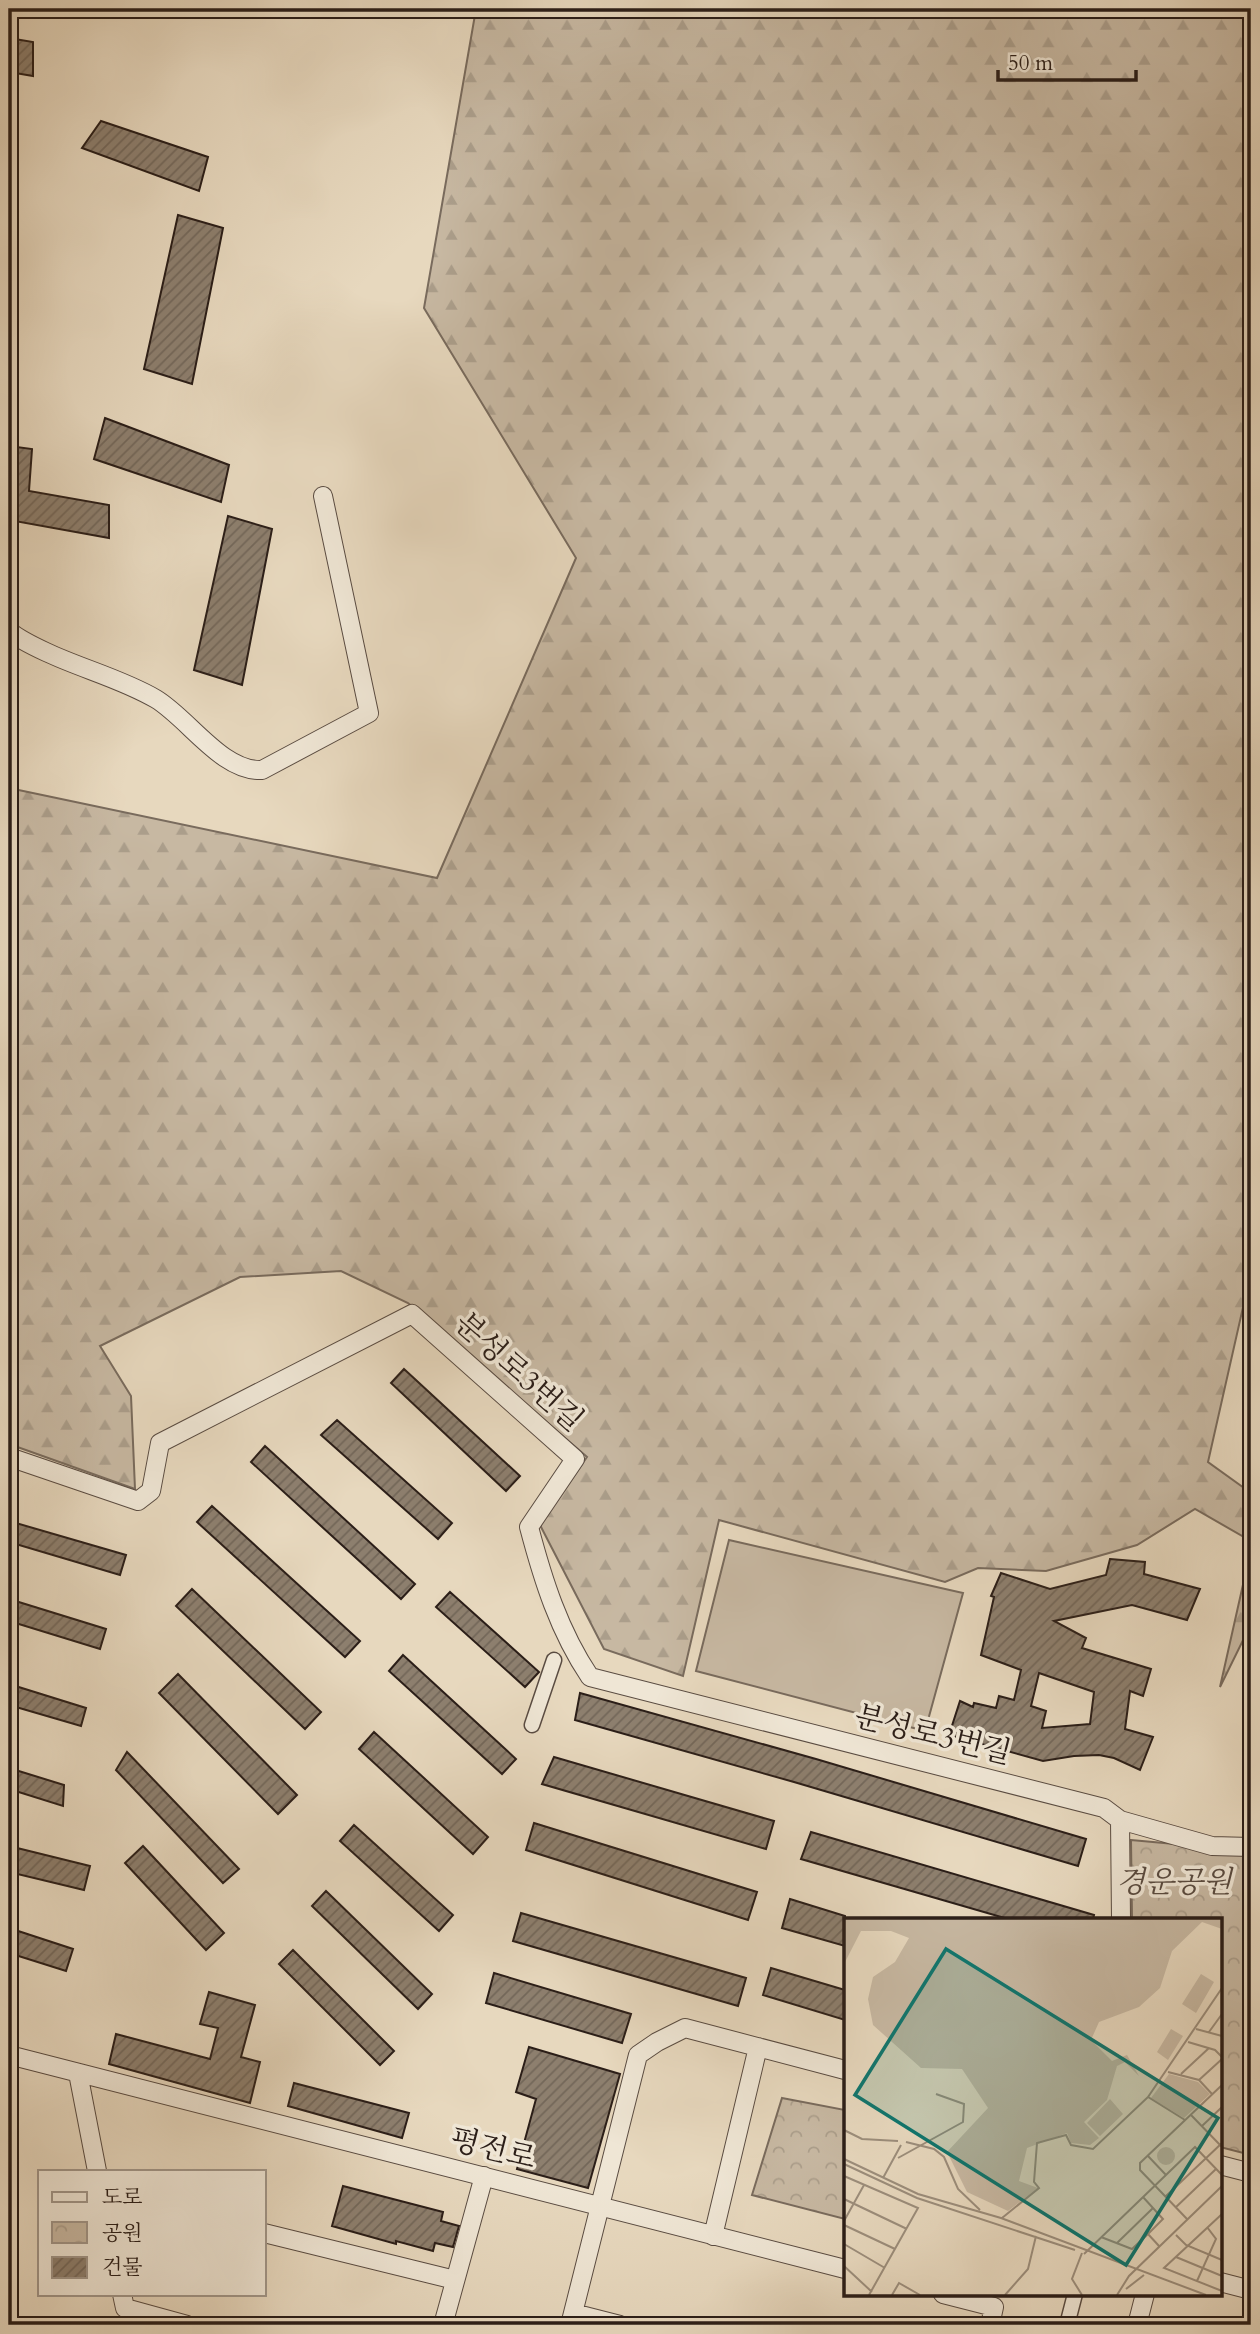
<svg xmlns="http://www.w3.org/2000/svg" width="1260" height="2334" font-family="Cardo,'Noto Serif KR',serif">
<defs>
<pattern id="forest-firs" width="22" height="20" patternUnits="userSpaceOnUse" patternTransform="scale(1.75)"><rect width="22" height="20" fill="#c7b8a2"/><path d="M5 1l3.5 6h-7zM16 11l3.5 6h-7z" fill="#ab9e8b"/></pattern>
<pattern id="park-crowns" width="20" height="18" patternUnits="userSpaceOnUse" patternTransform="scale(1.75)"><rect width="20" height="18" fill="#c7b8a2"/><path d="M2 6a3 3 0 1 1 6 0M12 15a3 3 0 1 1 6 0" fill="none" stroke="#ab9e8b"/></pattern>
<pattern id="building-hatch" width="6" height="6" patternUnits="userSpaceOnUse" patternTransform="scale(1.75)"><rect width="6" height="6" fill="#8d7f6e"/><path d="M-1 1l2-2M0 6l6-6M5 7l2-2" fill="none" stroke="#736759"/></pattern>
</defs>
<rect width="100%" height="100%" fill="#e7d8be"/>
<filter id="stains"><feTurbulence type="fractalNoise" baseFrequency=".00286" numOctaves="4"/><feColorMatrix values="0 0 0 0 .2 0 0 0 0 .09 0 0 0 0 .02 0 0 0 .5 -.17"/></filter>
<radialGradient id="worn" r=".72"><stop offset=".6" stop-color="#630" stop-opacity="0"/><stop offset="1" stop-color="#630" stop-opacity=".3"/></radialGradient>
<path fill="url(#forest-firs)" stroke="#796b5d" stroke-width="2" d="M 476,9 L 1251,9 L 1251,1272 L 1208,1462 L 1251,1493 L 1251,1541 L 1195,1509 L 1137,1545 L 1046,1571 L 978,1568 L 945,1582 L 719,1520 L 683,1676 L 604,1649 L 540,1525 L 587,1457 L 408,1303 L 341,1271 L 240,1277 L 100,1346 L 131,1396 L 135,1489 L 9,1444 L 9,788 L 437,878 L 576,558 L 424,308 Z
M 1251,1549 L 1251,1624 L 1220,1687 Z"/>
<path fill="url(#park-crowns)" stroke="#796b5d" stroke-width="2" d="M 1131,1840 L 1251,1851 L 1251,2155 L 1220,2147 L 1220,1919 L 1132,1919 Z
M 782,2098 L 845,2110 L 845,2219 L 752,2195 Z"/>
<path fill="#c7b8a2" stroke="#796b5d" stroke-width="2" d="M 729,1540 L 963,1593 L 925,1731 L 696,1671 Z"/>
<path fill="url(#building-hatch)" stroke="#2b1e18" stroke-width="2" fill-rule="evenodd" d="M 9,38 L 33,42 L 33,76 L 9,72 Z
M 101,121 L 208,157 L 199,191 L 82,148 Z
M 178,215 L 223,228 L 192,384 L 144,369 Z
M 105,418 L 229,465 L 221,502 L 94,459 Z
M 9,446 L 32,449 L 29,491 L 109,505 L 109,538 L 9,520 Z
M 228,516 L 272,529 L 242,685 L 194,670 Z
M 404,1369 L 520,1476 L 506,1491 L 391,1383 Z
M 337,1420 L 452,1523 L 438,1539 L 321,1435 Z
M 265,1446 L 415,1584 L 401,1599 L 251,1462 Z
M 212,1506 L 360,1641 L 345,1657 L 197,1522 Z
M 9,1521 L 126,1555 L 120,1575 L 9,1542 Z
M 1110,1559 L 1145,1562 L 1144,1574 L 1200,1589 L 1187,1620 L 1132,1605 L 1054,1621 L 1086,1638 L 1082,1648 L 1151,1669 L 1143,1696 L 1130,1691 L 1125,1729 L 1153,1737 L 1140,1770 L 1114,1758 L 1099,1755 L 1074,1756 L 1043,1761 L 949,1735 L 960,1701 L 973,1707 L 974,1703 L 996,1708 L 999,1696 L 1014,1700 L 1021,1670 L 981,1655 L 994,1597 L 991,1596 L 1001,1573 L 1050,1589 L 1106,1575 ZM 1039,1673 L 1094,1692 L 1090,1724 L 1042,1728 L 1046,1711 L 1031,1706 Z
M 192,1589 L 321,1712 L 305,1729 L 176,1606 Z
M 450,1592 L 539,1672 L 525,1687 L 436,1607 Z
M 9,1599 L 106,1629 L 100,1649 L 9,1621 Z
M 403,1655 L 516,1759 L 502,1774 L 389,1671 Z
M 178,1674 L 297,1795 L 278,1814 L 159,1693 Z
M 9,1684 L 86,1708 L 81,1726 L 9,1705 Z
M 580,1693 L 816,1759 L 1086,1839 L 1078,1866 L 794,1782 L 575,1720 Z
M 374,1732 L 488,1837 L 473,1854 L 359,1749 Z
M 127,1752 L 239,1869 L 223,1883 L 116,1770 Z
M 554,1757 L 774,1821 L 766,1849 L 542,1784 Z
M 9,1768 L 64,1785 L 63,1806 L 9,1789 Z
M 534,1823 L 757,1892 L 748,1920 L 526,1850 Z
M 354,1825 L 453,1915 L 439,1931 L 340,1841 Z
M 811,1832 L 1094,1915 L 1093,1919 L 1008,1919 L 801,1859 Z
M 9,1846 L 90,1866 L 84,1890 L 9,1872 Z
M 143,1846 L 224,1933 L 206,1950 L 125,1863 Z
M 326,1891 L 432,1994 L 418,2009 L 312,1906 Z
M 790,1899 L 845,1916 L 845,1946 L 782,1928 Z
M 521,1913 L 746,1978 L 738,2006 L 513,1941 Z
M 9,1928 L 73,1949 L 66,1971 L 9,1953 Z
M 293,1950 L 394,2051 L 380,2065 L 279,1964 Z
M 771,1968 L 845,1990 L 845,2020 L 763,1995 Z
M 494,1973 L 631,2014 L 622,2043 L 486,2003 Z
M 209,1992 L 255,2005 L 241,2057 L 260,2062 L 250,2103 L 109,2064 L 116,2034 L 210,2059 L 218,2028 L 200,2024 Z
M 529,2047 L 620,2074 L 588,2188 L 517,2169 L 536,2099 L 516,2092 Z
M 294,2083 L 409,2113 L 402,2138 L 288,2106 Z
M 343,2186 L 443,2212 L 441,2221 L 459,2226 L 453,2247 L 435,2243 L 433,2251 L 396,2241 L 396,2244 L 332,2226 Z"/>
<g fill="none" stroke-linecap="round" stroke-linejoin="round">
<defs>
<path id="pedestrian" d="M 532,1725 L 554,1660
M 1067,2325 L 1075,2294"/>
<path id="minor" d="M 9,631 C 20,640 33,646 46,652 C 82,669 122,679 156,699 C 189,719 222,772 262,770 L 369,713 L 323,496
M 9,1457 L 138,1501 L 151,1491 L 160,1443 L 412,1314 L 575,1459 L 529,1527 C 543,1580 559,1631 590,1677 L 1104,1808 L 1120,1820 L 1121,1919
M 1120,1820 L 1212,1846 L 1251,1847
M 9,2055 L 845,2269
M 78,2073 L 97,2171
M 1220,2165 L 1251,2173
M 264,2233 L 455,2280
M 713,2236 L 758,2047
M 1220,2282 L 1251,2290
M 122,2294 L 125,2308 L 187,2325
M 943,2294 L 994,2307 L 990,2325
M 573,2313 L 620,2325
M 443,2325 L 484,2176
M 570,2325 L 638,2055 L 657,2042 L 685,2028 L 845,2070
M 1137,2325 L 1145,2294"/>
</defs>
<use href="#pedestrian" stroke="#5a4c42" stroke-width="17"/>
<use href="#minor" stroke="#5a4c42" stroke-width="20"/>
<use href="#pedestrian" stroke="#efe6d5" stroke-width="14"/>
<use href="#minor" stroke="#efe6d5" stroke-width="18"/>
</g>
<g text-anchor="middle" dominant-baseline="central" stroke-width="7" stroke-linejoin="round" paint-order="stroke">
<g font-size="30" fill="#2b1e18" stroke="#efe6d5">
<text transform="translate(519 1372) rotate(42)">분성로3번길</text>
<text transform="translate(933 1735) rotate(14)">분성로3번길</text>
<text transform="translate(493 2149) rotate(14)">평전로</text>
</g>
<g font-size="30" font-style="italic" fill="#5a4c41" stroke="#efe6d5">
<text x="1174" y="1882">경운공원</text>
</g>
</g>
<g transform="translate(844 1918)">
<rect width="378" height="378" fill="#e7d8be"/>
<path d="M 0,1 L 378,1 L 378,11 L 358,4 L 328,33 L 316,70 L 295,89 L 255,104 L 247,122 L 268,143 L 283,137 L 295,158 L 281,144 L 273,148 L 263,182 L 240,204 L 255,220 L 246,227 L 227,225 L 223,215 L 183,230 L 175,263 L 194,270 L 164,293 L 123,274 L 103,234 L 144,190 L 118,151 L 77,150 L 29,107 L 24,81 L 29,59 L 51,44 L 65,20 L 47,13 L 17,13 L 0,46 Z" fill="#c7b8a2"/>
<path d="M 325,156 L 354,164 L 366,176 L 340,200 L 307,180 ZM313 238a9 9 0 1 1 18 0a9 9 0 1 1-18 0Z" fill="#c7b8a2"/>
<path d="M 357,56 L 370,64 L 352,95 L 338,86 ZM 327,111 L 339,118 L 324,142 L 313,134 ZM 266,181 L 279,196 L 256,218 L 243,205 Z" fill="#c7b8a2"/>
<path fill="none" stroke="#9c8e7c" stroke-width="2" d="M 352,111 L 378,118M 365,114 L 378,96M 344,124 L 371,132 L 378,139M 324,154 L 355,162 L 368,176M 337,156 L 365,130M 355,162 L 378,141M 304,179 L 378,70M 347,197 L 378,229M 358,208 L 378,189M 0,212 L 18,221 L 54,223M 62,224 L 90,231 L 100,239 L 114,271 L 136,292M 304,238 L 322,257M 54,240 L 119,204 L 120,186 L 92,176M 0,241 L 74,276 L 157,300 L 362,377M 0,246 L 73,280 L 231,332M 0,258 L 74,290 L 25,377M 39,260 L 57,227M 299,279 L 319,301 L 304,316M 321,279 L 378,225M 0,281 L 63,311M 331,290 L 372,251M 378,296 L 320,350 L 378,373M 158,300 L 195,270 L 190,264 L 193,225 L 222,217 L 227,227 L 249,231 L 304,179 L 341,202M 343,301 L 296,252 L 296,245 L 378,167M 0,303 L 20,267M 0,307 L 51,331M 332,317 L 342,327 L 378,342M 257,319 L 288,331 L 304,316 L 315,328M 273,325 L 309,290M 0,326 L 41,350M 238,335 L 228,361 L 238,377M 240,336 L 351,229 L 378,257M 332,339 L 378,358M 0,348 L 28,374M 353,363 L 372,321 L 363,309M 282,371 L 300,357M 48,377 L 55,365 L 76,377M 161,377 L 184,351 L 192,318M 273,377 L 285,358 L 378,268"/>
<path fill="#0f766e" fill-opacity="0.15" stroke="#0f766e" stroke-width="3.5" d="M 102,31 L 374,200 L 282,347 L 11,177 Z"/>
<rect width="378" height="378" fill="none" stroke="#2b1e18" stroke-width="3.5"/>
</g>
<rect width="1260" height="2334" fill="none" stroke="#e7d8be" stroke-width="35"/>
<rect x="10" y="10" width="1239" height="2313" fill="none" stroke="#2b1e18" stroke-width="3.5"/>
<rect x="18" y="18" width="1225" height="2299" fill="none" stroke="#2b1e18" stroke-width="2"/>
<rect x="38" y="2170" width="228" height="126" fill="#efe6d5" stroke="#a19689" stroke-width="2"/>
<rect x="52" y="2192" width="35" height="10" fill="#efe6d5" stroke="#a19689" stroke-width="2"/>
<text x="102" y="2204" font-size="21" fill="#2b1e18">도로</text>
<rect x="52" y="2222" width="35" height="21" fill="url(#park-crowns)" stroke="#a19689" stroke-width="2"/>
<text x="102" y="2240" font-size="21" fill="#2b1e18">공원</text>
<rect x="52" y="2257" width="35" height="21" fill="url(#building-hatch)" stroke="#a19689" stroke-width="2"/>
<text x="102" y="2274" font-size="21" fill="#2b1e18">건물</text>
<path d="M998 70v10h138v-10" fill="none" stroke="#2b1e18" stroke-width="3.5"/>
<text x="1008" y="70" font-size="21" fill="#2b1e18" stroke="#efe6d5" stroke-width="5" paint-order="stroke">50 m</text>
<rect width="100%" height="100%" filter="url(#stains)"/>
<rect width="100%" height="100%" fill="url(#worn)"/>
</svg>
